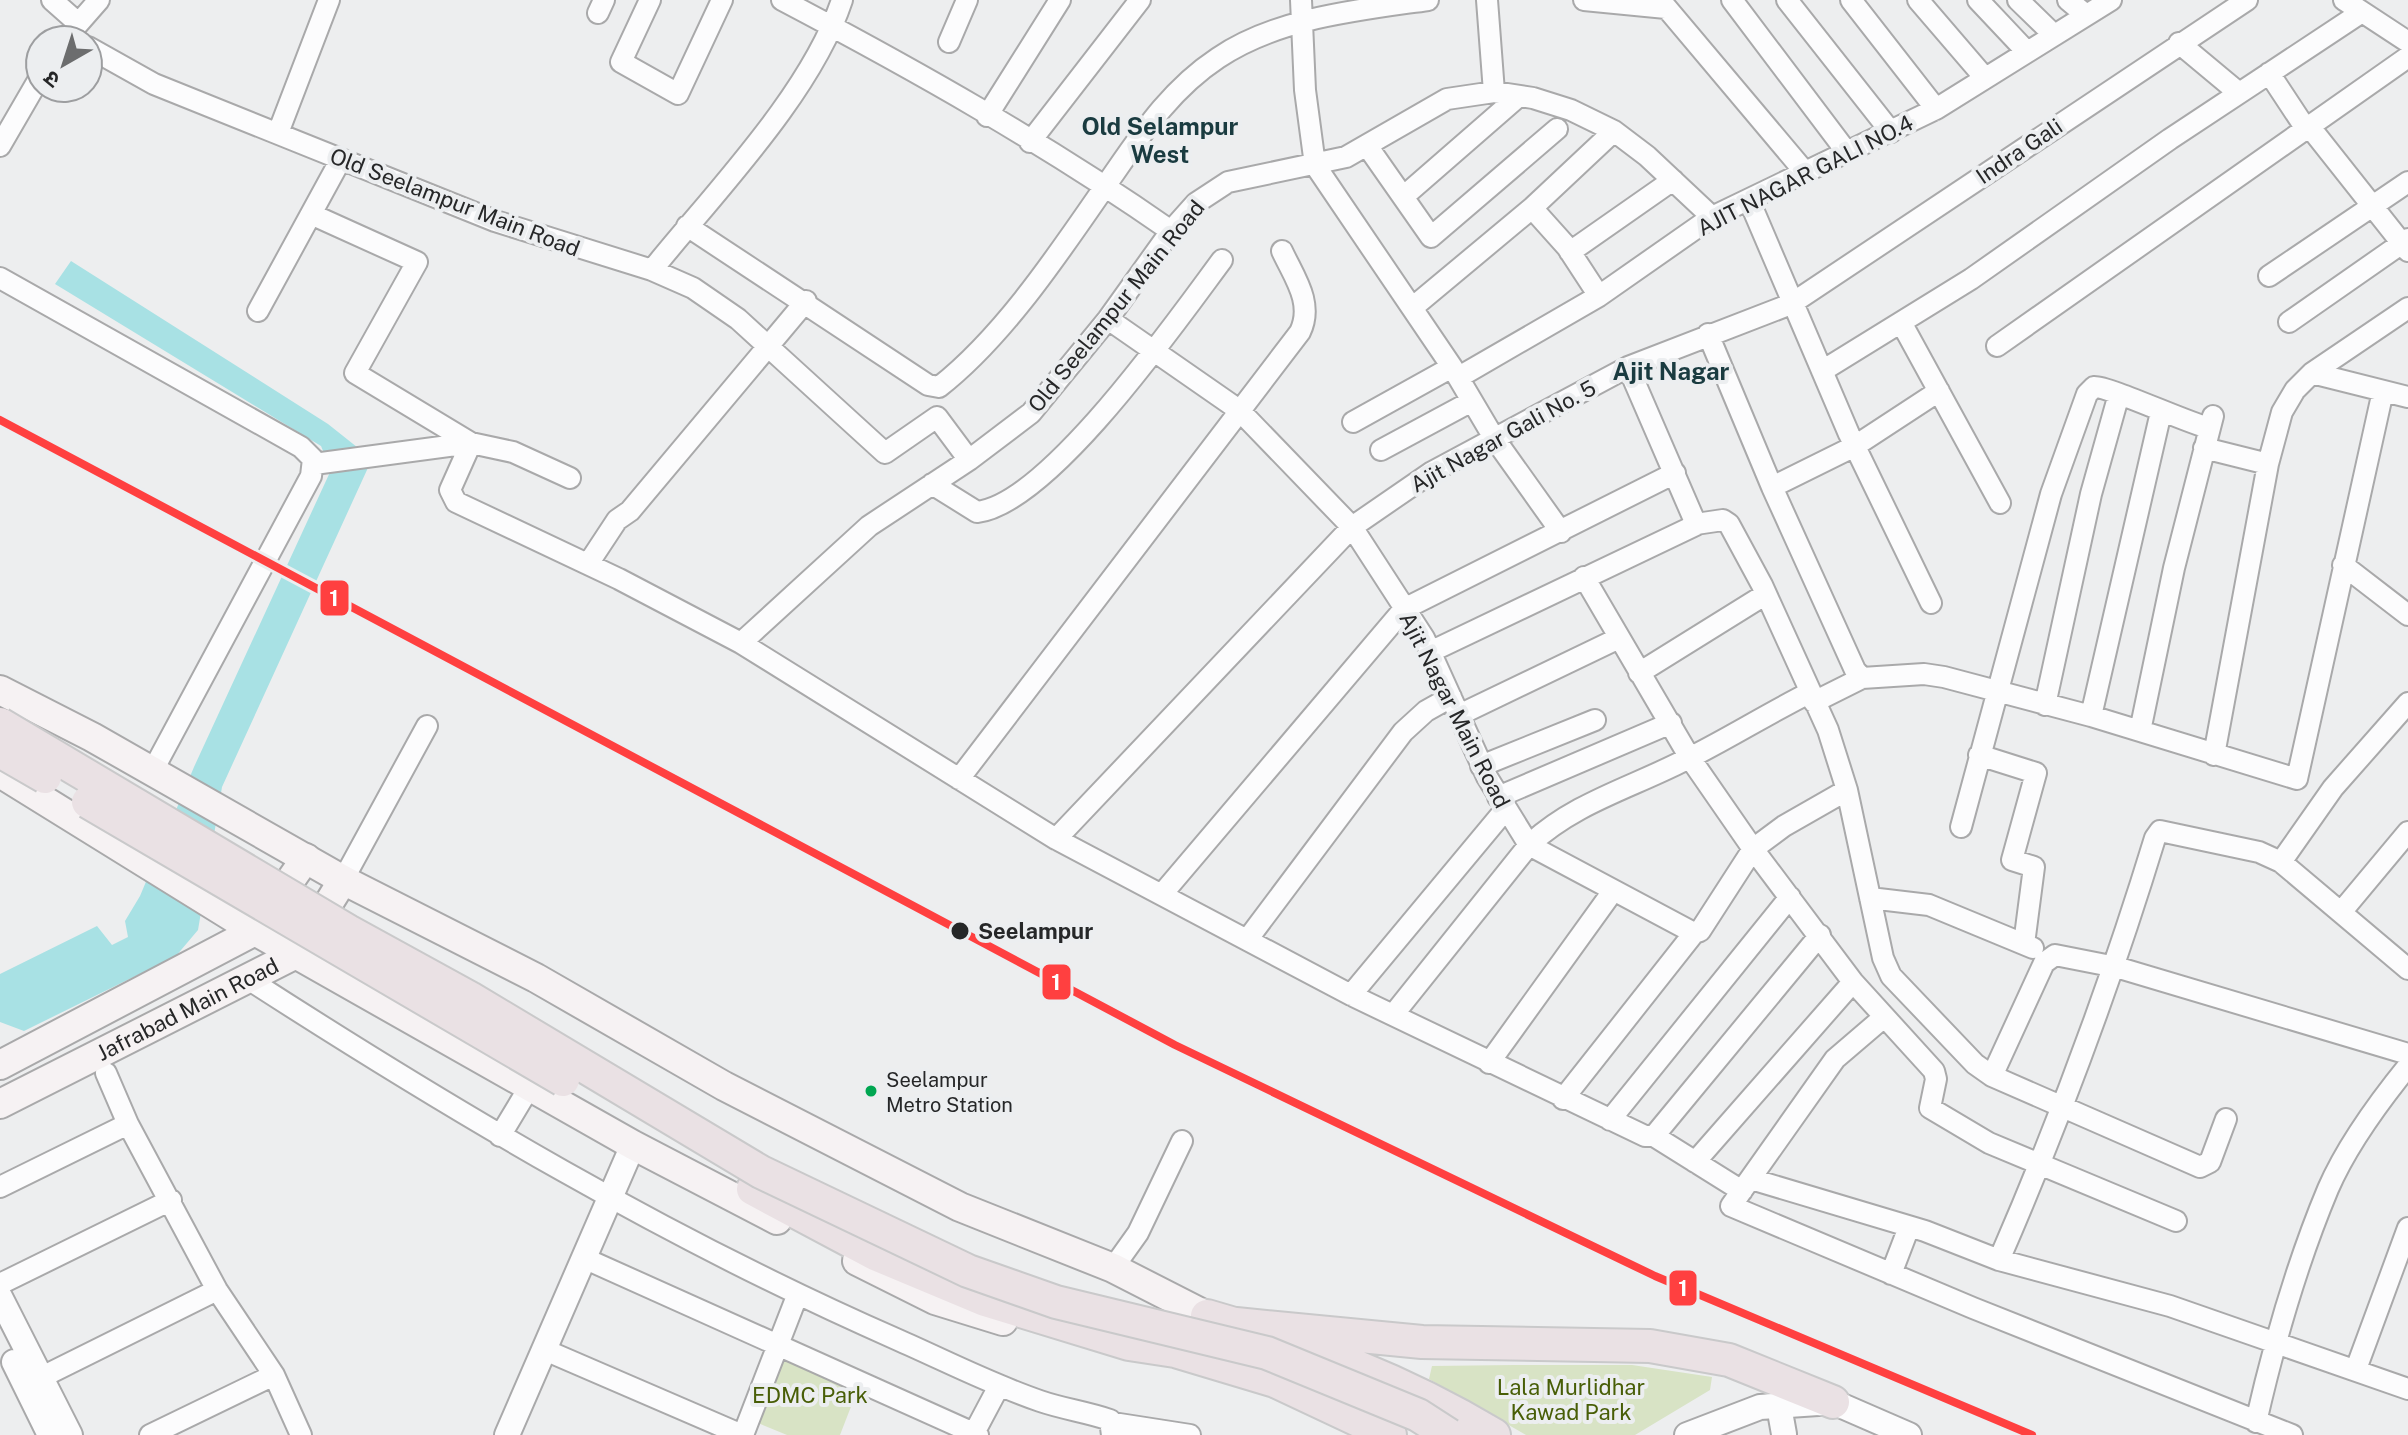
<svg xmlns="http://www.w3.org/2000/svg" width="2408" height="1435" font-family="'Public Sans','Noto Sans Devanagari',sans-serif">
<rect width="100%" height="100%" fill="#edeeef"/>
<path fill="#d8e3c5" d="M 787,1343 L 864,1373 L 840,1435 L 787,1435 L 758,1423 Z
M 1514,1365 L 1632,1365 L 1712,1377 L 1710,1390 L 1635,1435 L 1526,1435 L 1429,1379 L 1432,1366 Z"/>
<path fill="#a8e1e4" d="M 71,261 L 328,424 L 372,459 L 222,787 L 198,930 L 176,956 L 24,1031 L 0,1022 L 0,974 L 97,926 L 112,945 L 128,937 L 125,921 L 140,896 L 194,767 L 331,470 L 321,446 L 55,284 Z"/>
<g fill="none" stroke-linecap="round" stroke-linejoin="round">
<defs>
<path id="minor" d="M 52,0 L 78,23
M 650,0 L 621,62 L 678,94 L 722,0
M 782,0 C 915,70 1048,145 1171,231
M 1301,0 L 1305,90 L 1315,165 L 1452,367 L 1494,438 L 1561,532
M 1487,0 L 1494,92
M 1584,0 L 1666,8
M 1660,0 L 1804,171
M 1732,0 L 1846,151
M 1787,0 L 1891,132
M 1851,0 L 1936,109
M 1918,0 L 1985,78
M 1978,0 L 2027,52
M 2018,0 L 2054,35
M 2068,0 L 2086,15
M 2344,0 L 2408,42
M 598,13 L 604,0
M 64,40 L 99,0
M 949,42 L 967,0
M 2179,43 L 2239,93
M 88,47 L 154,84 L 495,221 L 652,270 L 693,288 L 738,319 L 885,453 L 937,417 L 969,460 L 1031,413 L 1108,319 L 1171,231 L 1196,203 L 1228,182 L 1346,157 L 1447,99 L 1494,92 L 1533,98 L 1571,110 L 1614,131 L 1647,156 L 1712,217
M 2269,73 L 2306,129
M 987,116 L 1060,0
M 2309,126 L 2408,251
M 278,133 L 329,0
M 1030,142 L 1140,0
M 0,146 L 40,77
M 1368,147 L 1431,237 L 1557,129
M 1403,197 L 1519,96
M 1749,200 L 1849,434 L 1931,603
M 1532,208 L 1567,247 L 1599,296
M 313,215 L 417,262 L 355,373 L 471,443 L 450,490 L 456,502 L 619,579 L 741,643 L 1056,839 L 1351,995 L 1645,1136 L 1654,1136 L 1820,935
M 687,226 L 928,385 L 939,387 C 1004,336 1059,253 1106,185 C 1139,138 1168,91 1218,58 C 1277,18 1358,10 1428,0
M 1570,252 L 1673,180
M 652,270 C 714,193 811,94 842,0
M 2269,276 L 2408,182
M 0,278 L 301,447 L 313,459 L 311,476 L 152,772
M 1412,308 L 1532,208 L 1614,131
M 258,311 L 341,159
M 1108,319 L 1239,410 L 1352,527 L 1424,638 L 1487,777 L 1529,845 L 1694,933
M 2289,322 L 2408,239
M 1902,324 L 2000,503
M 1708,334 L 1772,487 L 1855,670 L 1862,678
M 1997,346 L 2408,57
M 1628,367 L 1696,524 L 1723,520 L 1729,524 L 1762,585 L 1828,730 L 1847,790 L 1883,958 L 1891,976 L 1975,1064 L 1992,1076 L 2200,1167 L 2210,1162 L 2226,1119
M 1822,371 L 1971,279 L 2170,139 L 2362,12
M 2312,373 L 2408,397
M 1459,377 L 1599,296 L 1712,217 L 1936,109 L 2111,0
M 1353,422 L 1452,367
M 2204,448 L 2268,464
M 1381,450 L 1472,401
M 314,464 L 471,443 L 513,452 L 570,478
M 932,484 L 977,512 C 1049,504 1178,319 1222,260
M 1772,487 L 1855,446 L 1939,391
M 588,564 L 617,520 L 630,511 L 806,301
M 2343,565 L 2408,615
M 1584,577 L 1690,758 L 1753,849 L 1853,982 L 1934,1071 L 1936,1079 L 1930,1108 L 1989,1143 L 2176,1221
M 741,643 L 869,526 L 969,460
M 1430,652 L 1696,525
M 1639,673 L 1766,594
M 1814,702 L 1862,678 L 1924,674 L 1944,677 L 2091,716 L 2297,779 L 2383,391
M 2045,705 L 2091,494 L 2119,394
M 1459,715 L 1617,639
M 2091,716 L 2161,412
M 2140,731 L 2174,568 L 2213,416
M 1979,755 L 2036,773 L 2012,860 L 2034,867 L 2024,944
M 2214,755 L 2268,464 L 2282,412 L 2295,390 L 2312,373 L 2408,308
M 1481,766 L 1595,720
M 959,779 L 1300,332 C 1314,303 1294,277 1282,251
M 1498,797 L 1671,723
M 1961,827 L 2051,494 L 2087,394 L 2094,387 C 2108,386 2185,422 2209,428
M 1056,839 L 1352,527 L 1432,472 L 1628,367 L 1791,304 L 2247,0
M 2281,862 L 2333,788 L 2408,703
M 343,880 L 427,726
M 1163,893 L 1404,609 L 1675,473
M 1870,898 L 1929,905 L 2033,948
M 2342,911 L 2408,832
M 1247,940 L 1403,732 L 1426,711 L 1451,697
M 245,977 C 454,1112 668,1239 896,1339 C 944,1360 990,1384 1040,1401 C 1063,1409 1087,1412 1110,1420 L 1112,1435
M 1351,995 L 1505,810
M 1393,1015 L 1529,845 C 1573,804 1627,789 1679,763 C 1723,742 1765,715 1809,693
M 1883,1018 L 1835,1059 L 1731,1206 L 1973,1308 L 2292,1435
M 1489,1063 L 1613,891
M 106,1073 L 128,1124 L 217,1290 L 274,1375 L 301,1435
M 1992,1076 L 2044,963 L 2055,955 L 2116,967 L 2408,1054
M 1563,1099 L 1694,933 L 1700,931 L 1753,849 L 1784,826 L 1847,790
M 1610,1120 L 1790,897
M 500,1136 L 530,1086
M 1654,1136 L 1742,1191
M 1695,1162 L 1853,982
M 1751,1179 L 1925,1231 L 1999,1260 L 2170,1306 L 2408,1389
M 0,1187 L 128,1124
M 586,1259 L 978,1435
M 1999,1260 C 2059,1122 2111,982 2155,838 L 2160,831 L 2259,852 L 2281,862 L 2408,969
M 1113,1268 L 1138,1233 L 1182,1141
M 1891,1274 L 1909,1227
M 0,1284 L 171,1200
M 545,1350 L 742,1435
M 2356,1369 L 2408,1228
M 40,1378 L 217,1290
M 2256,1422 C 2274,1343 2297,1263 2328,1189 C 2347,1145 2378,1103 2408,1066
M 1113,1423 L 1190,1435
M 150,1435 L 274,1375
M 743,1435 L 797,1296
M 973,1435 L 999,1386"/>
<path id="tertiary" d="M 0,1297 L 70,1435
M 14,1362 L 50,1435
M 1779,1406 L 1784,1434
M 507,1435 L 633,1145
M 1687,1435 L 1760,1407 L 1833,1402 L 1909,1435"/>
<g id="secondary">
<path d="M 0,690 L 92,737 L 343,880 L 536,978 L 724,1086 L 960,1207 L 1113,1268 L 1207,1316"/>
<path d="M 0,773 L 255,931 L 633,1145 L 777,1220"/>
<path d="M 0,1065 L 255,931 L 306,858"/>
<path id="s1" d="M 0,1104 L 298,953 L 343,880"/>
<path d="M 857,1261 L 935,1300 L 1003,1321"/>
</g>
<path id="trunk" d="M 753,1189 L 875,1254 L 985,1300 L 1129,1344 L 1175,1351 L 1275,1381 L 1390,1435
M 1207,1316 C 1309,1345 1403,1380 1494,1435
M 1236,1324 L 1422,1342 L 1650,1346 L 1729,1360 L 1833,1402"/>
</defs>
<use href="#minor" stroke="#a9a9aa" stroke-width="24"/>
<use href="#tertiary" stroke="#a9a9aa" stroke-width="28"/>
<use href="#secondary" stroke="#a9a9aa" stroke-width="32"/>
<use href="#trunk" stroke="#c9c9ca" stroke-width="36"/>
<use href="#minor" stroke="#fcfcfd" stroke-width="20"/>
<use href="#tertiary" stroke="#fcfcfd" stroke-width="24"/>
<use href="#secondary" stroke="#f6f2f3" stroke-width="28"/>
<use href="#trunk" stroke="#eae1e4" stroke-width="32"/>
<defs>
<path id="trunk-bridge" d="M 0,724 L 348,931 L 470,998 L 761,1172 L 968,1271 L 1056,1302 L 1267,1353 L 1418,1415 L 1449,1435
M 0,751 L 45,777
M 88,802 L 563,1080"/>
</defs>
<use href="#trunk-bridge" stroke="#c9c9ca" stroke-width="36" stroke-linecap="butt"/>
<use href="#trunk-bridge" stroke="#eae1e4" stroke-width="32"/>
<defs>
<path id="metro-1" d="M 0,420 L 1175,1045 L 1655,1276 L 2032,1435"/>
</defs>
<use href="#metro-1" stroke="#eceef0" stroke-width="14"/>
<use href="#metro-1" stroke="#ff4040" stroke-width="8"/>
</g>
<circle fill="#262728" stroke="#eceef0" stroke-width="3" cx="960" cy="931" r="10"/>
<circle fill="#00a651" stroke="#eceef0" stroke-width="3" cx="871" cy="1091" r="7"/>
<g text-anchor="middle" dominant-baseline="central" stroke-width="8" stroke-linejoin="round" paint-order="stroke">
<g font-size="20" fill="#262728" stroke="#eceef0" text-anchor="start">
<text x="886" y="1080">Seelampur<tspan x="886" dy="25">Metro Station</tspan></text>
</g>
<g font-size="22" fill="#262728" stroke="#eceef0">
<text transform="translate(2019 151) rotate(-34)">Indra Gali</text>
<text transform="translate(1805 175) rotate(-27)">AJIT NAGAR GALI NO.4</text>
<text transform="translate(455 202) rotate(21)">Old Seelampur Main Road</text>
<text transform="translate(1116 306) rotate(-51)">Old Seelampur Main Road</text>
<text transform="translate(1503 436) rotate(-29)">Ajit Nagar Gali No. 5</text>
<text transform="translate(1455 710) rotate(63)">Ajit Nagar Main Road</text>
<text stroke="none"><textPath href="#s1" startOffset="210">Jafrabad Main Road</textPath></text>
</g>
<g font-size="22" font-weight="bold" fill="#262728" stroke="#eceef0" text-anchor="start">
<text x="978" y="931">Seelampur</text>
</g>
<g font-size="22" fill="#485e07" stroke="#eceef0">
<text x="1571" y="1387">Lala Murlidhar<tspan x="1571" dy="25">Kawad Park</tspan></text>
<text x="810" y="1395">EDMC Park</text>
</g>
<g font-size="24" font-weight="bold" fill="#1a3b40" stroke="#eceef0">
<text x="1160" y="126">Old Selampur<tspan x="1160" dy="28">West</tspan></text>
<text x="1671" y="371">Ajit Nagar</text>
</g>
</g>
<g stroke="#eceef0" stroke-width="3">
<rect x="319" y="579" width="31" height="38" rx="8" fill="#ff4040"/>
<rect x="1041" y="963" width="31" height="38" rx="8" fill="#ff4040"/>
<rect x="1668" y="1269" width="30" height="38" rx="8" fill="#ff4040"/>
</g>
<g font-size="22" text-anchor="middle" font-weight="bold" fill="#fff">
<text x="334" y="606">1</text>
<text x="1056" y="990">1</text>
<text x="1683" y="1296">1</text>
</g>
<g transform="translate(64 64) rotate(219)"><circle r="38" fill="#eceef0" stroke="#9d9ea0" stroke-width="2"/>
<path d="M0-6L14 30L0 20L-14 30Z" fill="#6c6d6e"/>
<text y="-12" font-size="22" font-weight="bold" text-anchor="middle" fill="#262728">उ</text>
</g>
</svg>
